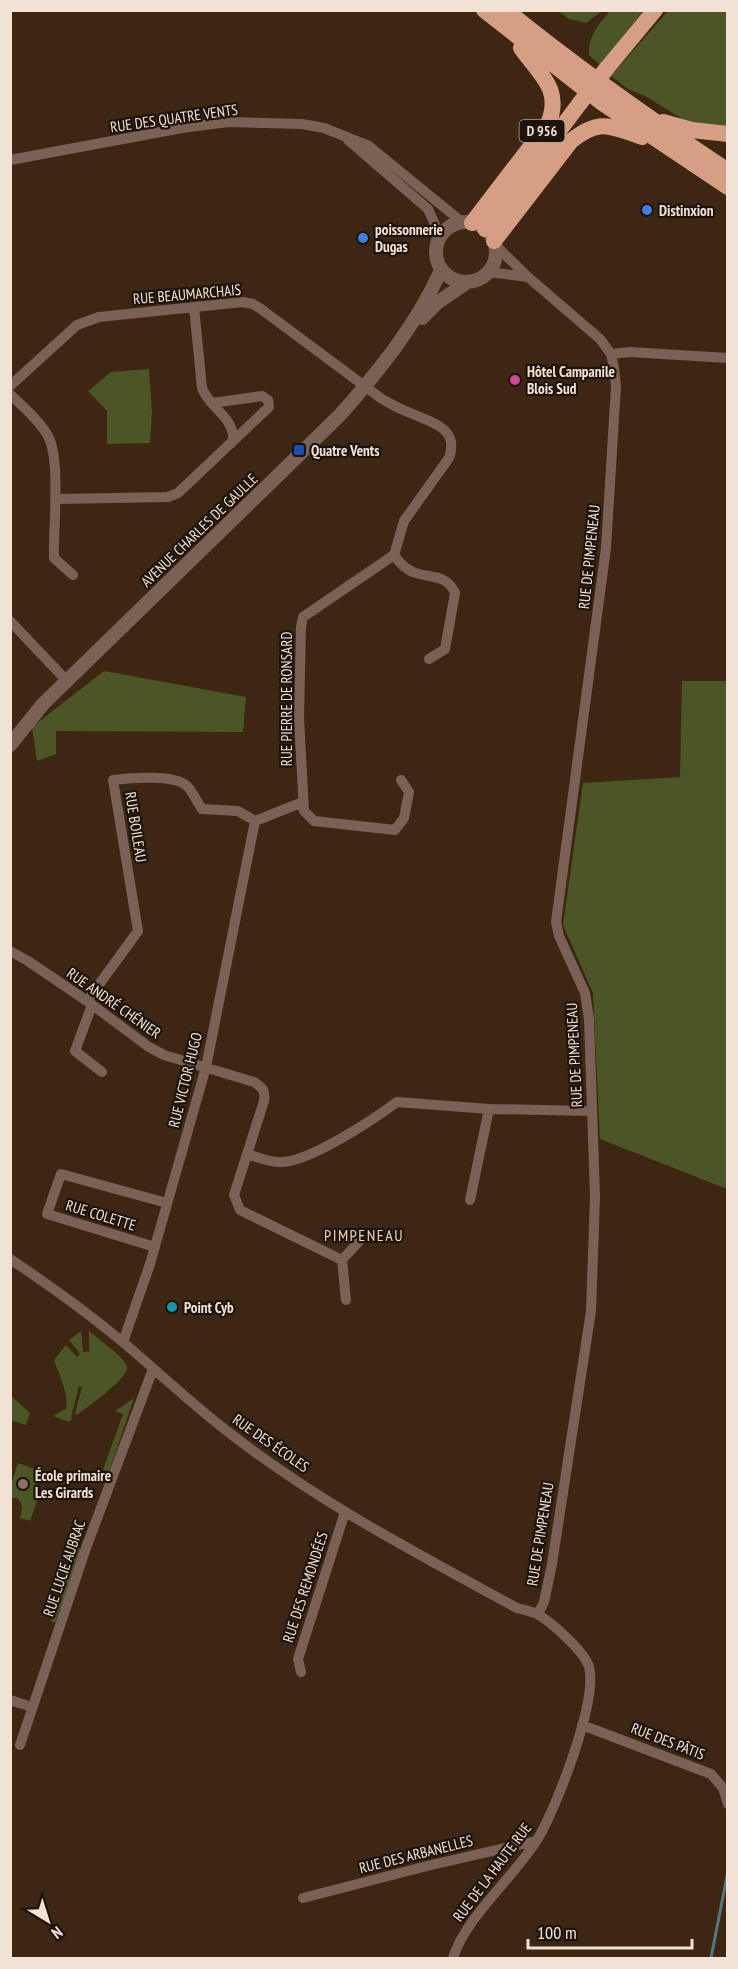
<svg xmlns="http://www.w3.org/2000/svg" width="738" height="1969" font-family="'PT Sans Narrow',sans-serif">
<rect width="100%" height="100%" fill="#3e2712"/>
<path fill="#4b5526" d="M 573,10 L 602,10 L 602,11 L 586,23 L 569,19 L 558,11 Z
M 610,11 L 643,11 L 600,65 L 589,55 C 588,36 599,24 610,11 Z
M 668,11 L 727,11 L 727,130 L 694,126 L 645,96 L 628,89 L 611,76 Z
M 149,369 L 152,412 L 150,443 L 107,444 L 107,411 L 88,391 L 111,372 Z
M 104,671 L 246,697 L 243,732 L 56,731 L 56,754 L 37,761 L 32,727 Z
M 682,681 L 727,681 L 727,1189 L 600,1139 L 593,993 L 563,925 L 583,783 L 680,777 Z
M 81,1331 L 83,1352 L 90,1351 L 89,1348 L 89,1331 C 97,1338 125,1357 127,1367 C 129,1378 86,1408 77,1415 L 75,1413 L 82,1387 L 79,1386 L 71,1417 L 72,1419 L 69,1422 L 53,1416 L 66,1409 C 69,1394 59,1375 54,1360 L 65,1346 L 67,1346 L 77,1357 L 80,1354 L 69,1340 Z
M 10,1395 L 30,1413 L 26,1425 L 11,1420 Z
M 134,1398 L 109,1472 L 103,1470 L 123,1414 L 115,1411 Z
M 18,1463 L 35,1469 L 33,1476 L 40,1492 L 30,1521 L 20,1518 C 22,1510 24,1504 17,1498 L 11,1498 L 11,1484 Z
M 77,1547 L 82,1549 L 55,1623 L 51,1621 Z"/>
<g fill="none" stroke-linecap="round" stroke-linejoin="round">
<path stroke="#507880" stroke-width="3" d="M 711,1958 L 728,1871"/>
<path stroke="#7a6156" stroke-width="10" d="M 348,140 L 428,209 L 440,236
M 10,160 L 182,128 L 228,122 L 302,124 L 324,128 L 369,146 L 462,222
M 495,245 L 528,277 L 600,339 L 611,354 L 614,368 L 616,386 L 606,548 L 556,922 L 559,936 L 585,993 L 589,1019 L 595,1197 L 591,1311 L 552,1564 L 544,1602 L 538,1614
M 489,272 L 528,277
M 611,354 L 630,352 L 728,358
M 10,386 L 77,325 L 99,317 L 243,302 L 253,304 L 261,309 L 382,399 C 391,404 399,409 408,412 C 430,422 460,427 449,458 L 404,521 L 394,555 L 303,617 L 301,627 L 299,718 L 304,811 L 314,821 L 395,830 L 404,818 L 409,792 L 401,780
M 10,394 C 23,407 39,420 48,436 C 61,459 53,529 54,558 L 73,575
M 212,403 L 262,396 L 268,400 L 269,407 L 233,441
M 56,499 L 168,497 L 178,493 L 233,441 C 235,417 209,408 202,388 L 194,307
M 394,555 C 399,562 405,569 413,572 C 430,579 446,573 455,593 L 445,649 L 429,659
M 10,621 L 67,681
M 10,951 L 28,961 L 87,1001 L 149,1047 L 164,1055 L 254,1082 C 262,1087 266,1091 264,1101 L 234,1195 L 240,1210 L 342,1260
M 87,1001 L 138,931 L 113,780 C 129,778 175,774 187,786 C 193,792 197,802 202,809 L 238,811 L 255,821 L 303,802
M 92,1005 L 75,1051 L 102,1072
M 247,1154 C 257,1157 268,1162 279,1162 C 307,1164 374,1119 397,1102 L 489,1109 L 592,1111
M 470,1200 L 489,1109
M 155,1247 L 47,1214 L 61,1174 L 167,1203
M 10,1259 C 49,1285 88,1313 124,1343 C 158,1372 191,1403 227,1431 C 316,1501 418,1554 517,1608 C 524,1610 533,1611 539,1615 C 552,1623 585,1652 589,1667 C 598,1701 556,1809 537,1840 C 514,1877 465,1918 453,1958
M 346,1300 L 342,1260 L 362,1238
M 123,1342 L 150,1264 L 206,1067 L 255,821
M 301,1672 L 298,1659 L 345,1512
M 10,1700 L 32,1707
M 582,1725 L 711,1774 L 723,1788 L 728,1804
M 20,1745 L 86,1548 L 153,1369
M 303,1898 L 427,1866 L 536,1841"/>
<path stroke="#7a6156" stroke-width="14" d="M436 252a30 30 0 1 1 60 0a30 30 0 1 1-60 0Z
M 422,318 L 437,303 L 466,283
M 10,745 L 43,704 L 340,415 C 379,371 417,324 441,270"/>
<path stroke="#d69f84" stroke-width="16" d="M 484,10 L 601,102 L 728,187
M 506,10 C 577,68 651,120 728,171
M 607,68 L 655,10
M 663,122 L 692,130 L 728,134
M 472,223 L 548,124 C 563,89 539,74 521,48
M 485,229 L 580,103
M 494,241 L 571,141 C 600,118 610,126 642,137"/>
<path stroke="#d69f84" stroke-width="16" d="M 580,103 L 607,68"/>
</g>
<g fill="#3f7fe0" stroke="#1d130a" stroke-width="2">
<circle cx="647" cy="210" r="6"/>
<circle cx="363" cy="238" r="6"/>
</g>
<circle fill="#d1479c" stroke="#1d130a" stroke-width="2" cx="515" cy="380" r="6"/>
<rect fill="#1a4fb4" stroke="#1d130a" stroke-width="2" x="293" y="444" width="12" height="12" rx="3"/>
<circle fill="#0f9aa8" stroke="#1d130a" stroke-width="2" cx="172" cy="1307" r="6"/>
<circle fill="#8d6e63" stroke="#1d130a" stroke-width="2" cx="23" cy="1484" r="6"/>
<g text-anchor="middle" dominant-baseline="central" stroke-width="4.5" stroke-linejoin="round" paint-order="stroke">
<rect fill="#1d130a" stroke="#b2a498" stroke-width="1.5" x="519.5" y="120" width="45" height="22" rx="4.5"/>
<g font-size="14" font-weight="bold" fill="#f2e2d5">
<text x="542" y="131">D 956</text>
</g>
<g font-size="15" fill="#f2e2d5" stroke="#1d130a">
<text transform="translate(174 118) rotate(-8)">RUE DES QUATRE VENTS</text>
<text transform="translate(187 294) rotate(-5)">RUE BEAUMARCHAIS</text>
<text transform="translate(199 530) rotate(-44)">AVENUE CHARLES DE GAULLE</text>
<text transform="translate(589 557) rotate(-84)">RUE DE PIMPENEAU</text>
<text transform="translate(286 699) rotate(-90)">RUE PIERRE DE RONSARD</text>
<text transform="translate(136 827) rotate(81)">RUE BOILEAU</text>
<text transform="translate(114 1003) rotate(35)">RUE ANDRÉ CHÉNIER</text>
<text transform="translate(574 1055) rotate(-93)">RUE DE PIMPENEAU</text>
<text transform="translate(185 1080) rotate(-76)">RUE VICTOR HUGO</text>
<text transform="translate(101 1215) rotate(17)">RUE COLETTE</text>
<text transform="translate(271 1443) rotate(35)">RUE DES ÉCOLES</text>
<text transform="translate(540 1534) rotate(-81)">RUE DE PIMPENEAU</text>
<text transform="translate(64 1568) rotate(-71)">RUE LUCIE AUBRAC</text>
<text transform="translate(305 1587) rotate(-72)">RUE DES REMONDÉES</text>
<text transform="translate(668 1741) rotate(21)">RUE DES PÂTIS</text>
<text transform="translate(416 1854) rotate(-14)">RUE DES ARBANELLES</text>
<text transform="translate(492 1872) rotate(-53)">RUE DE LA HAUTE RUE</text>
</g>
<g font-size="15" font-weight="bold" fill="#f2e2d5" stroke="#1d130a" text-anchor="start">
<text x="659" y="210">Distinxion</text>
<text x="375" y="229">poissonnerie<tspan x="375" dy="17">Dugas</tspan></text>
<text x="527" y="371">Hôtel Campanile<tspan x="527" dy="17">Blois Sud</tspan></text>
<text x="311" y="450">Quatre Vents</text>
<text x="184" y="1307">Point Cyb</text>
<text x="35" y="1475">École primaire<tspan x="35" dy="17">Les Girards</tspan></text>
</g>
<g font-size="16" letter-spacing="1.5" fill="#f3d4bb" stroke="#1d130a">
<text x="364" y="1235">PIMPENEAU</text>
</g>
</g>
<rect width="738" height="1969" fill="none" stroke="#f2e2d5" stroke-width="24"/>
<g transform="translate(48 1921) rotate(142)" stroke="#1d130a" stroke-width="4.5" paint-order="stroke">
<path d="M0-4.5L10 22L0 15L-10 22Z" fill="#f2e2d5"/>
<text y="-9" font-size="16" font-weight="bold" text-anchor="middle" fill="#f2e2d5">N</text>
</g>
<path d="M528 1939v9h164v-9" fill="none" stroke="#f2e2d5" stroke-width="3"/>
<text x="537" y="1939" font-size="18" fill="#f2e2d5" stroke="#1d130a" stroke-width="4.5" paint-order="stroke">100 m</text>
</svg>
